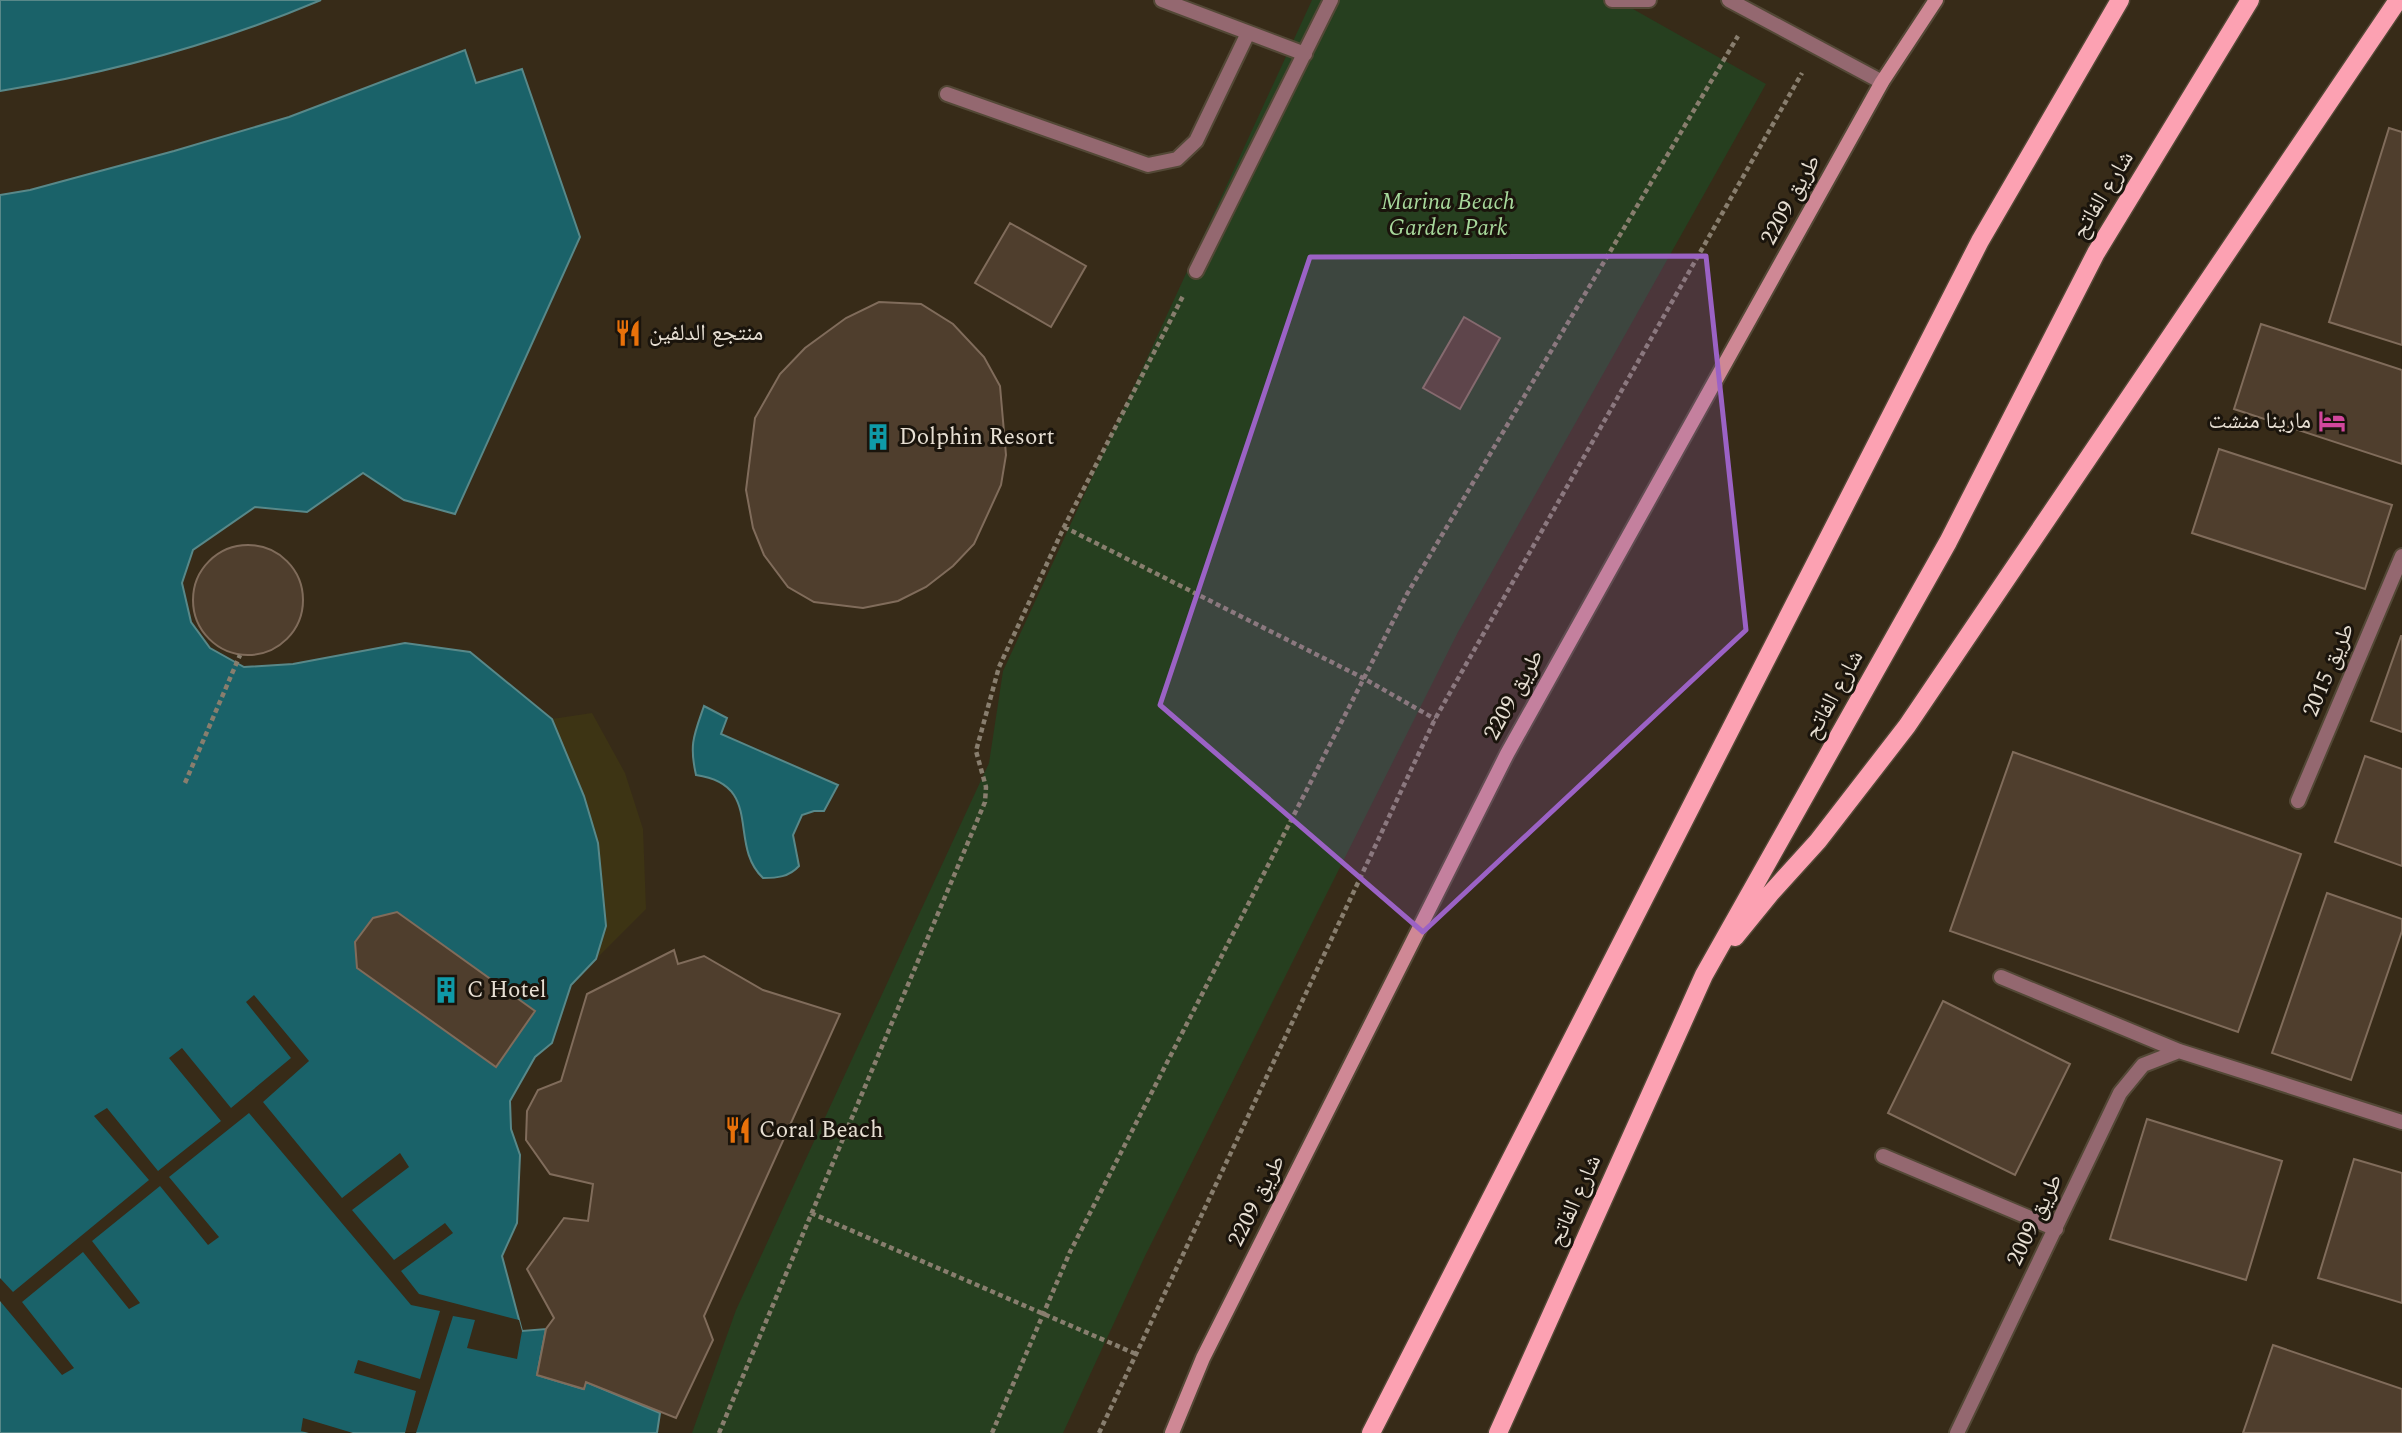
<svg xmlns="http://www.w3.org/2000/svg" width="2402" height="1433" font-family="Spectral,'Noto Naskh Arabic',serif">
<rect width="100%" height="100%" fill="#372b18"/>
<path fill="#263f1f" d="M 1312,0 L 1617,0 L 1766,84 L 1458,632 L 1145,1256 L 1063,1433 L 692,1433 L 736,1310 L 989,763 L 1003,671 Z"/>
<path fill="#3d3414" d="M 592,713 L 625,773 L 643,829 L 646,909 L 596,959 L 606,926 L 598,843 L 584,796 L 552,719 Z"/>
<path fill="#1a6269" stroke="#588889" stroke-width="2" d="M 0,0 L 321,0 C 219,43 110,73 0,91 Z
M 465,50 L 476,83 L 522,69 L 580,237 L 455,514 L 404,500 L 363,473 L 307,512 L 255,507 L 193,550 L 182,583 L 191,622 L 210,648 L 244,667 L 293,664 L 405,643 L 470,652 L 552,719 L 584,796 L 598,843 L 606,926 L 596,959 L 571,985 L 552,1043 L 535,1057 L 510,1101 L 511,1129 L 520,1155 L 517,1223 L 502,1256 L 522,1331 L 546,1329 L 537,1375 L 583,1389 L 586,1382 L 660,1413 L 657,1433 L 0,1433 L 0,195 L 30,190 L 174,151 L 289,117 Z
M 704,706 L 727,718 L 721,734 L 838,785 L 824,811 L 814,811 L 802,815 L 793,835 L 799,866 C 789,877 777,878 763,878 C 727,844 765,785 696,775 C 689,744 694,735 704,706 Z"/>
<path fill="#372b18" d="M 254,995 L 309,1061 L 263,1102 L 342,1198 L 400,1153 L 409,1167 L 352,1210 L 394,1260 L 445,1223 L 453,1233 L 401,1271 L 419,1294 L 519,1320 L 522,1331 L 517,1359 L 467,1348 L 475,1320 L 453,1316 L 416,1433 L 405,1433 L 416,1391 L 354,1373 L 358,1360 L 420,1379 L 440,1311 L 411,1305 L 249,1113 L 169,1177 L 219,1237 L 208,1245 L 160,1186 L 92,1241 L 140,1303 L 129,1309 L 83,1252 L 22,1302 L 74,1368 L 62,1375 L 0,1301 L 0,1278 L 13,1292 L 149,1180 L 94,1116 L 107,1108 L 158,1171 L 221,1121 L 169,1058 L 182,1048 L 231,1108 L 291,1058 L 246,1002 Z
M 303,1418 L 353,1433 L 309,1433 L 301,1431 Z"/>
<path fill="#4f3e2d" stroke="#806c5b" stroke-width="2" d="M 2389,128 L 2402,132 L 2402,345 L 2329,322 Z
M 1010,223 L 1086,266 L 1051,327 L 975,283 Z
M 879,302 L 921,304 L 953,324 L 984,357 L 1000,386 L 1006,455 L 1001,485 L 974,544 L 953,566 L 926,587 L 898,601 L 863,608 L 814,602 L 788,587 L 764,555 L 753,528 L 746,490 L 755,418 L 780,374 L 805,348 L 846,318 Z
M 1464,317 L 1500,338 L 1460,409 L 1423,388 Z
M 2261,324 L 2402,370 L 2402,464 L 2234,409 Z
M 2219,449 L 2392,505 L 2365,589 L 2192,533 Z
M193 600a55 55 0 1 1 110 0a55 55 0 1 1-110 0Z
M 2401,636 L 2402,636 L 2402,732 L 2371,721 Z
M 2013,752 L 2301,854 L 2238,1032 L 1950,931 Z
M 2365,756 L 2402,769 L 2402,866 L 2335,842 Z
M 2327,893 L 2402,919 L 2402,931 L 2351,1080 L 2272,1053 Z
M 397,912 L 535,1011 L 496,1067 L 357,968 L 355,942 L 373,918 Z
M 674,950 L 678,964 L 704,956 L 763,990 L 840,1014 L 704,1316 L 713,1340 L 676,1418 L 586,1382 L 584,1389 L 537,1375 L 546,1329 L 554,1318 L 527,1269 L 564,1218 L 588,1221 L 593,1184 L 550,1174 L 526,1140 L 527,1111 L 538,1090 L 561,1081 L 587,994 Z
M 1943,1001 L 2070,1064 L 2015,1175 L 1888,1113 Z
M 2147,1119 L 2282,1161 L 2246,1280 L 2110,1239 Z
M 2354,1159 L 2402,1173 L 2402,1303 L 2318,1278 Z
M 2273,1345 L 2402,1389 L 2402,1433 L 2243,1433 Z"/>
<g fill="none" stroke-linecap="round" stroke-linejoin="round">
<defs>
<path id="lane" d="M 1162,0 L 1305,54
M 947,94 L 1148,165 L 1177,159 L 1196,141 L 1248,33
M 1196,271 L 1331,0
M 1883,1156 L 2056,1229"/>
<path id="street" d="M 1612,0 L 1649,0
M 1729,0 L 1882,82
M 2298,801 L 2402,556
M 2001,977 L 2179,1051 L 2402,1122
M 1957,1433 L 2120,1093 L 2143,1065 L 2179,1051"/>
<path id="secondary" d="M 1172,1433 L 1203,1358 L 1507,754 L 1882,82 L 1936,0"/>
<path id="primary" d="M 1735,937 L 1770,894 L 1818,841 L 1907,726 L 2398,0
M 1371,1433 L 1980,241 L 2120,0
M 1498,1433 L 1704,975 L 1948,542 L 2096,253 L 2250,0"/>
</defs>
<use href="#lane" stroke="#534836" stroke-width="18"/>
<use href="#street" stroke="#534836" stroke-width="18"/>
<use href="#secondary" stroke="#534836" stroke-width="18"/>
<use href="#primary" stroke="#534836" stroke-width="21"/>
<path stroke="#887e6e" stroke-width="4.5" stroke-dasharray="5 3.5" stroke-linecap="butt" d="M 1064,527 L 1363,678 L 1435,719
M 185,783 L 240,655
M 811,1213 L 1136,1354
M 719,1433 L 985,802 L 986,787 L 976,751 L 999,667 L 1064,527 L 1183,296
M 992,1433 L 1070,1252 L 1407,594 L 1738,36
M 1099,1433 L 1435,719 L 1802,73"/>
<use href="#lane" stroke="#946870" stroke-width="14"/>
<use href="#street" stroke="#946870" stroke-width="14"/>
<use href="#secondary" stroke="#cf8895" stroke-width="14"/>
<use href="#primary" stroke="#fca1b2" stroke-width="18"/>
</g>
<path fill="#9b62c5" fill-opacity="0.2" stroke="#9b62c5" stroke-width="5" stroke-linejoin="round" d="M 1706,256 L 1746,630 L 1423,932 L 1160,705 L 1310,257 Z"/>
<defs>
<symbol id="restaurant-bare" viewBox="-9 -9 18 18"><path d="M-5-6h1v4h1v-4h1v4h1v-4h1v5L-1.5 .5V6h-2V.5L-5-1ZM5-6V6H3V1.5H1.5Q1.5-4 5-6Z" fill="#e8710a" stroke="#1a140c" stroke-width="2.5" paint-order="stroke"/></symbol>
<symbol id="hotel-bare" viewBox="-9 -9 18 18"><path d="M-6-4.5h1.5V1H6V5H4.5V3h-9V5H-6ZM-4 0a1.8 1.8 0 1 1 3.6 0ZM.5 0V-2.5h3Q6-2.5 6 0Z" fill="#d1479c" stroke="#1a140c" stroke-width="2.5" paint-order="stroke"/></symbol>
<symbol id="building-bare" viewBox="-9 -9 18 18"><path d="M-4-6H4V6H1V3H-1V6H-4ZM-2.5-4.3h1.7v1.8h-1.7ZM.8-4.3h1.7v1.8H.8ZM-2.5-1h1.7V.8h-1.7ZM.8-1h1.7V.8H.8Z" fill="#0f9aa8" stroke="#1a140c" stroke-width="2.5" paint-order="stroke"/></symbol>
</defs>
<g fill-rule="evenodd">
<use href="#restaurant-bare" x="609" y="314" width="38" height="38"/>
<use href="#hotel-bare" x="2313" y="402" width="38" height="38"/>
<use href="#building-bare" x="859" y="418" width="38" height="38"/>
<use href="#building-bare" x="427" y="971" width="38" height="38"/>
<use href="#restaurant-bare" x="719" y="1111" width="38" height="38"/>
</g>
<g text-anchor="middle" dominant-baseline="central" stroke-width="6" stroke-linejoin="round" paint-order="stroke">
<g font-size="23" fill="#e7dfd3" stroke="#1a140c">
<text transform="translate(2103 195) rotate(-59)">شارع الفاتح</text>
<text transform="translate(1791 200) rotate(-61)">طريق 2209</text>
<text transform="translate(2329 670) rotate(-67)">طريق 2015</text>
<text transform="translate(1514 695) rotate(-61)">طريق 2209</text>
<text transform="translate(1834 695) rotate(-61)">شارع الفاتح</text>
<text transform="translate(1257 1201) rotate(-63)">طريق 2209</text>
<text transform="translate(1575 1201) rotate(-66)">شارع الفاتح</text>
<text transform="translate(2035 1220) rotate(-64)">طريق 2009</text>
</g>
<g font-size="23" font-style="italic" fill="#a7d89b" stroke="#1a140c">
<text x="1448" y="202">Marina Beach<tspan x="1448" dy="26">Garden Park</tspan></text>
</g>
<g font-size="23" fill="#e7dfd3" stroke="#1a140c" text-anchor="start">
<text x="649" y="333">منتجع الدلفين</text>
<text x="2311" y="421" text-anchor="end">مارينا منشت</text>
<text x="899" y="437">Dolphin Resort</text>
<text x="467" y="990">C Hotel</text>
<text x="759" y="1130">Coral Beach</text>
</g>
</g>
</svg>
